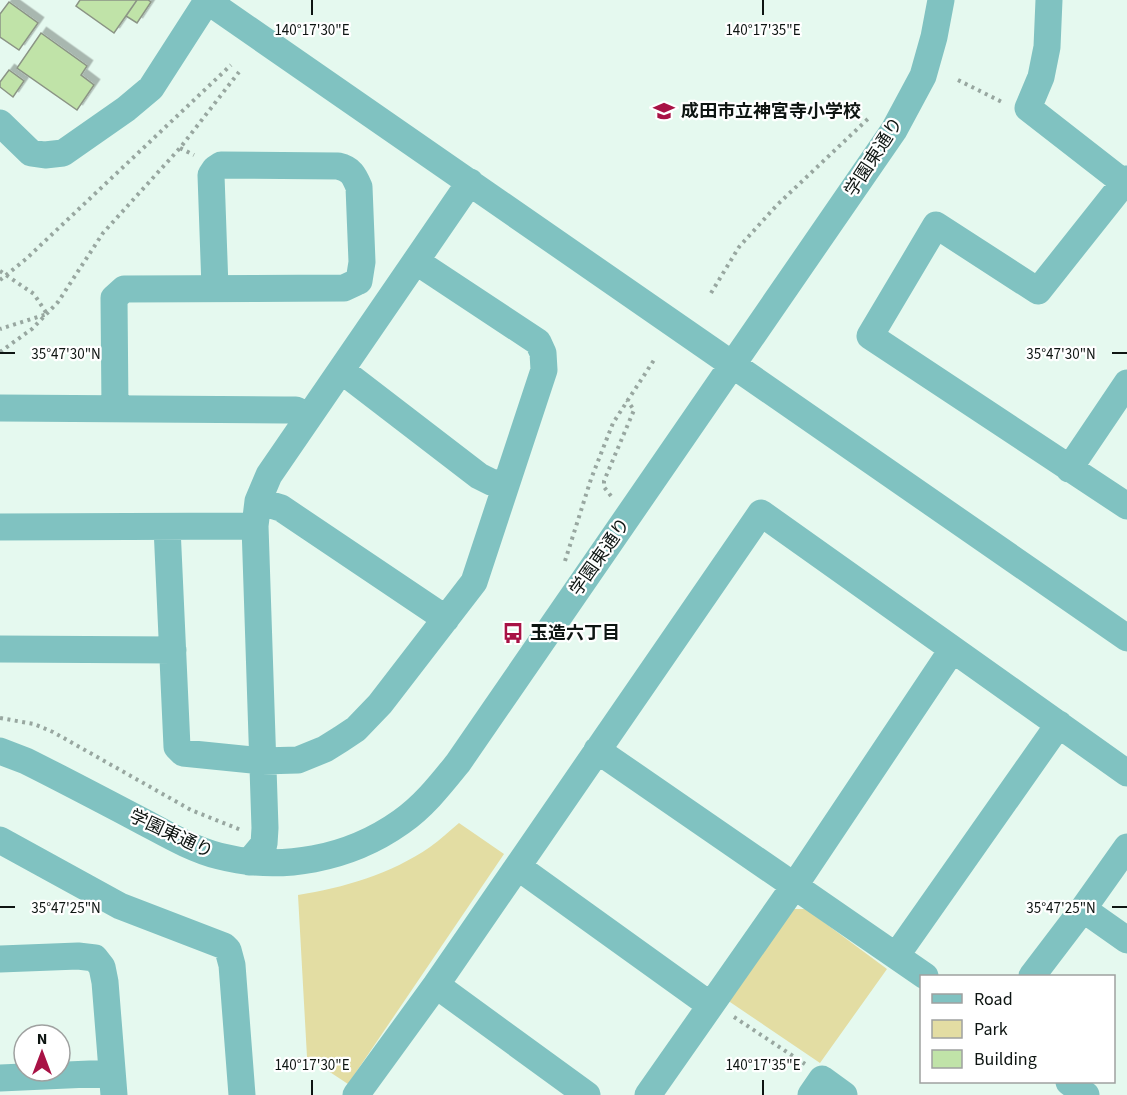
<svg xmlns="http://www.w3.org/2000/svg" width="1127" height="1095" font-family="'Source Sans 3','Noto Sans JP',sans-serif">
<defs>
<filter id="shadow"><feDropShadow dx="5.5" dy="-5.5" stdDeviation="0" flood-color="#0004"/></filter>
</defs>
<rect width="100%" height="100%" fill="#e5f9ef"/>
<path fill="#e3dda3" d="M 459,823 L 504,854 L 348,1084 L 307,1057 L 298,895 C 343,888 391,874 430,847 C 440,840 449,831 459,823 Z
M 790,909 L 806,909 L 887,969 L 820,1063 L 727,1000 Z"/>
<path fill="#c0e3a8" stroke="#8b9485" stroke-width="1.5" filter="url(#shadow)" d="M 80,0 L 137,0 L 114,33 L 76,6 Z
M 137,0 L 148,0 L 151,2 L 137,23 L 126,16 Z
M 9,2 L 38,23 L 19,50 L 0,37 L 0,14 Z
M 41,33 L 87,66 L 81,75 L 94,85 L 77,110 L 17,68 Z
M 9,70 L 24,81 L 13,97 L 0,87 L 0,82 Z"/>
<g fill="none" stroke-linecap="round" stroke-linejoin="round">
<path stroke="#98a7a0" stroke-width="4" stroke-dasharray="3 4.5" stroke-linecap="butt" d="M 958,80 L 1004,103
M 180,148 L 194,155
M 0,271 L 34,294 L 47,314 L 0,329
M 0,280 L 26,259 L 231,65
M 711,293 L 739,247 L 777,205 L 871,116
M 0,352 L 32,329 L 58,302 L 103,233 L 180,148 L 239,72
M 611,496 L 604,487 L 604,481 L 634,410 L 627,400
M 565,561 L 591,479 L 613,423 L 654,360
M 0,718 L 34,724 L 53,732 L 191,810 L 241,830
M 734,1017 L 805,1064"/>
<path stroke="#80c2c1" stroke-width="27" d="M 206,0 L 1127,638
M 1049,0 L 1047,47 L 1041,77 L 1028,108 L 1127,185
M 0,123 L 31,153 L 45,155 L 63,153 L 126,109 L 151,88 L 207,1
M 1127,179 L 1038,291 L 936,225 L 870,336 L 1127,506
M 215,288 L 211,175 L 215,169 L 221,165 L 338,166 C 351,169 354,175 359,187 L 362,262 L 359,281
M 341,370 L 479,476 L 491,482 L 506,485
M 0,408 L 284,410 L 296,410 L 308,417
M 115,409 L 114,298 L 124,289 L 344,288 L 359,281
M 1069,469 L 1127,383
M 258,501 L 281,508 L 446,619
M 0,527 L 255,526
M 167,527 L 177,747 L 183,753 L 262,761 L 298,760 L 325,749 L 341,739 L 356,729 L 380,704 L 474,582 L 544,370 L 543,353 L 538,342 L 417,262
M 0,649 L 173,650
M 597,750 L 925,976
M 0,751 L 26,761 C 64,780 102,800 140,820 C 165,833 191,849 219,856 C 281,872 349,859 401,822 C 424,806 441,784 458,763 L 894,130 L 923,76 L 934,37 L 941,0
M 0,840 L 120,906 L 224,946 L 228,950 L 232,965 L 242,1095
M 249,862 L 264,844 L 265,828 L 255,526 L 258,501 L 269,475 L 470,182
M 518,867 L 710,1005
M 1083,909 L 1127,940
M 896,956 L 1059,724
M 0,959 L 78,956 L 95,958 L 102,967 L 105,982 L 114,1095
M 1032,976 L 1083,909 L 1127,847
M 436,985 L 587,1095
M 0,1078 L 112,1073
M 1069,1082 L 1086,1095
M 356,1095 L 436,985 L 761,513 L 1127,773
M 648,1095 L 795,885 L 952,650
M 811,1095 L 822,1079 L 844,1095"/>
</g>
<path fill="none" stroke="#0e1512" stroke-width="2" d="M 312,0 L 312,15M 763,0 L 763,15M 0,353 L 15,353M 1112,353 L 1127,353M 0,907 L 15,907M 1112,907 L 1127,907M 312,1080 L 312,1095M 763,1080 L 763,1095"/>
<defs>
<symbol id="school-bare" viewBox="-9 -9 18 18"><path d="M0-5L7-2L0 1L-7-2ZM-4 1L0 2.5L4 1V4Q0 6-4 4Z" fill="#a81245" stroke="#fff" stroke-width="2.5" paint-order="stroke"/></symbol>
<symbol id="bus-bare" viewBox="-9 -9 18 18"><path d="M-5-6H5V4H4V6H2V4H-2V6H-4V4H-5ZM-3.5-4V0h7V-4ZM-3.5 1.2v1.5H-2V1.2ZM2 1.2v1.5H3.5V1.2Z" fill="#a81245" stroke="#fff" stroke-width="2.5" paint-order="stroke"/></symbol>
</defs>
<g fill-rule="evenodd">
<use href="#school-bare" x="649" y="96" width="30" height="30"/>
<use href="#bus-bare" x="498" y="618" width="30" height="30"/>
</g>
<g text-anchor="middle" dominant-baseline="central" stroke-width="4.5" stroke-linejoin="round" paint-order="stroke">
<g font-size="18" font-weight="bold" fill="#0e1512" stroke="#fff" text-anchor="start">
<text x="681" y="111">成田市立神宮寺小学校</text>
<text x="530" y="633">玉造六丁目</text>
</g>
<g font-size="18" fill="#0e1512" stroke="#fff">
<text transform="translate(874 157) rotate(-57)">学園東通り</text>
<text transform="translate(600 557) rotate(-55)">学園東通り</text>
<text transform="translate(171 834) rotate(25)">学園東通り</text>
</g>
</g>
<g font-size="15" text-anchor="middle" fill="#0e1512" stroke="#fff" stroke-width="4.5" stroke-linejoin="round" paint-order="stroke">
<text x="312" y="35">140°17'30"E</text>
<text x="763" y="35">140°17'35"E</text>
<text x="66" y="359">35°47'30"N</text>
<text x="1061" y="359">35°47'30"N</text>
<text x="66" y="913">35°47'25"N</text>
<text x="1061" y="913">35°47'25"N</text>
<text x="312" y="1070">140°17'30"E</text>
<text x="763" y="1070">140°17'35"E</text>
</g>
<rect x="920" y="975" width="195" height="108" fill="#ffffff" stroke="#9fa1a0" stroke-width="1.5"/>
<rect x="932" y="994" width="30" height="9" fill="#80c2c1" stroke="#9fa1a0" stroke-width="1.5"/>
<text x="974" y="1005" font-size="18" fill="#0e1512">Road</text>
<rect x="932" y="1020" width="30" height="18" fill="#e3dda3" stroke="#9fa1a0" stroke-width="1.5"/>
<text x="974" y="1035" font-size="18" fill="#0e1512">Park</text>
<rect x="932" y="1050" width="30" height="18" fill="#c0e3a8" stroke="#9fa1a0" stroke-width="1.5"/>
<text x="974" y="1065" font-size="18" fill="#0e1512">Building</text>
<g transform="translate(42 1053)"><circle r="28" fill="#ffffff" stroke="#9fa1a0" stroke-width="1.5"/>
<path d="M0-4.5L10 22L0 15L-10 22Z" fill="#a81245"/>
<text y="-9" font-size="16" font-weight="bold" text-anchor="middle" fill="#0e1512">N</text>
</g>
</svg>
